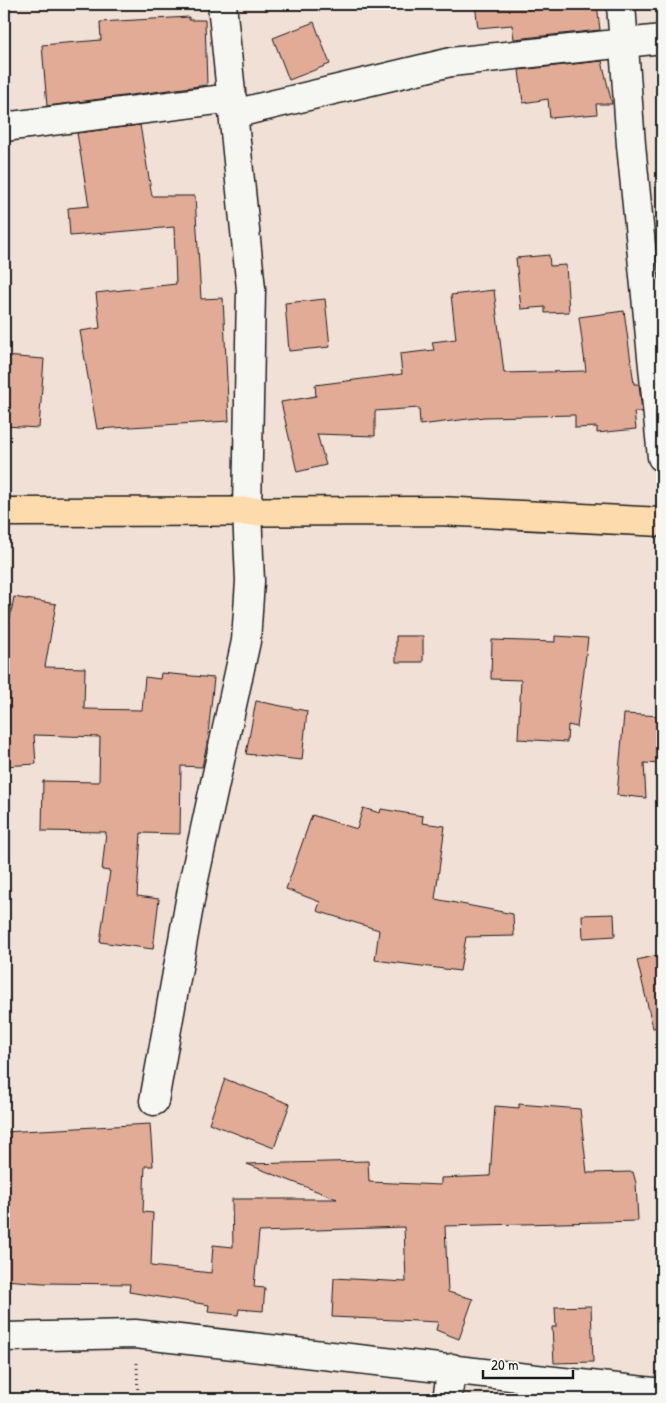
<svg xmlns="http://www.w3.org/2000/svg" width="666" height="1403" font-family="'Patrick Hand',sans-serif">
<rect width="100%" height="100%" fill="#f0e0d6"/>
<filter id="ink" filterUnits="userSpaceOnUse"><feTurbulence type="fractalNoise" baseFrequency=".02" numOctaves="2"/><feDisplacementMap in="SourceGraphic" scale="10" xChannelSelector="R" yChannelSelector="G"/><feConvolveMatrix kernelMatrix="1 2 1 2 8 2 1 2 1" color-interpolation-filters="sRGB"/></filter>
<g filter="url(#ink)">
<path fill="#e1ab96" stroke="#1c1c1c" d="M 475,4 L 597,4 L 600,30 L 514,39 L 512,25 L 478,28 Z
M 189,17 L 189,20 L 205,20 L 207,85 L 47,106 L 42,45 L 101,40 L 100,22 Z
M 314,22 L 330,64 L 289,80 L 273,38 Z
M 602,61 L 612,104 L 596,104 L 597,114 L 550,118 L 548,99 L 523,103 L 519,70 Z
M 140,125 L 152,196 L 195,196 L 201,299 L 223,298 L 229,421 L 97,429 L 80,331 L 100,328 L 96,293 L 176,284 L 174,227 L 70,236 L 68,208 L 89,206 L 77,133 Z
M 549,255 L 550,266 L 566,265 L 569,312 L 545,313 L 545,307 L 521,309 L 516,258 Z
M 494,290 L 504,373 L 586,371 L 579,317 L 624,311 L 634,384 L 639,384 L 642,412 L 634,412 L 636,429 L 597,433 L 597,427 L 575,428 L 575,415 L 484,417 L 420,425 L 419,408 L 375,411 L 375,436 L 317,434 L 326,465 L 297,472 L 281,402 L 316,396 L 315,385 L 402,374 L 400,354 L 434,350 L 432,342 L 456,339 L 451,295 Z
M 325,299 L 330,347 L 289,351 L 285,303 Z
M 4,356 L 44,359 L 39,428 L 4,426 Z
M 14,597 L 56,604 L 45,667 L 85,668 L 84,709 L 142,710 L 145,677 L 160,679 L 161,673 L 214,678 L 207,744 L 202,767 L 181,766 L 180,834 L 141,833 L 137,896 L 159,899 L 153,949 L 100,942 L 110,871 L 102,870 L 106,832 L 42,831 L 43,781 L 99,782 L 100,737 L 34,735 L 36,764 L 4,766 L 4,617 L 10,618 Z
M 396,636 L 423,636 L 423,662 L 396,662 Z
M 555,636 L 588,638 L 577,727 L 568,725 L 567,742 L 518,739 L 521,680 L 491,679 L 492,640 L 555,642 Z
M 256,701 L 307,711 L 302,760 L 246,754 Z
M 624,714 L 662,716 L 662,764 L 644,763 L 646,798 L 617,795 Z
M 363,808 L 380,813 L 381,809 L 423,816 L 422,823 L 445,826 L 435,899 L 513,914 L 514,936 L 466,937 L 460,971 L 375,960 L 379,930 L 317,911 L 320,902 L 286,889 L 312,815 L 357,829 Z
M 614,914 L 615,936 L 583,938 L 582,915 Z
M 662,954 L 662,1027 L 653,1028 L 637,960 Z
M 225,1079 L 290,1104 L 274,1148 L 209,1123 Z
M 519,1104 L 580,1109 L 587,1173 L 633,1172 L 636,1183 L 638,1221 L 445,1226 L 448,1292 L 473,1299 L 459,1339 L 436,1330 L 438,1322 L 332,1317 L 334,1278 L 406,1282 L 404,1227 L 259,1232 L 254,1287 L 265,1288 L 263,1311 L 239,1309 L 238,1315 L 208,1312 L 209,1305 L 129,1292 L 130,1284 L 43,1283 L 4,1280 L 4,1132 L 150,1124 L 153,1166 L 145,1166 L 143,1212 L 153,1213 L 151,1266 L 211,1273 L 213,1245 L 233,1247 L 232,1199 L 337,1199 L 247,1164 L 368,1161 L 369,1182 L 441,1185 L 441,1178 L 490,1176 L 495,1106 L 519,1108 Z
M 591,1306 L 593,1362 L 554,1363 L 552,1327 L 556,1327 L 555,1307 Z"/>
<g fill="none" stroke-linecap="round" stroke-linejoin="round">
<defs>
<path id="minor" d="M 621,4 L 631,145 L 662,457
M 233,114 L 451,62 L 662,39
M 4,127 L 232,98
M 154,1101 L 193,884 L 246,641 L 250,581 L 247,511 L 251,289 L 222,4
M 4,1337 L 135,1334 L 662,1393
M 447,1399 L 452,1368"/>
<path id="major" d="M 4,512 L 439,511 L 662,522"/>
</defs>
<use href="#minor" stroke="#1c1c1c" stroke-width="31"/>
<use href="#major" stroke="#1c1c1c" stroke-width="31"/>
<path stroke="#1c1c1c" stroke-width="3" stroke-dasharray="1 4" stroke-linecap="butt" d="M 137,1363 L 138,1399"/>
<use href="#minor" stroke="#f6f6f2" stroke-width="28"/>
<use href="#major" stroke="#fedbac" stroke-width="28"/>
</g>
</g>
<rect width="666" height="1403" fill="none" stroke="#f6f6f2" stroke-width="20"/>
<rect x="10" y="10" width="646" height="1383" fill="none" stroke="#1c1c1c" stroke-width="2" filter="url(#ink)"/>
<path d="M483 1370v8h90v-8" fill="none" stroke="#1c1c1c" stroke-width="2.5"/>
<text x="491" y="1370" font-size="15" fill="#1c1c1c" stroke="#f6f6f2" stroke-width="4" paint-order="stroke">20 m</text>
</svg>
